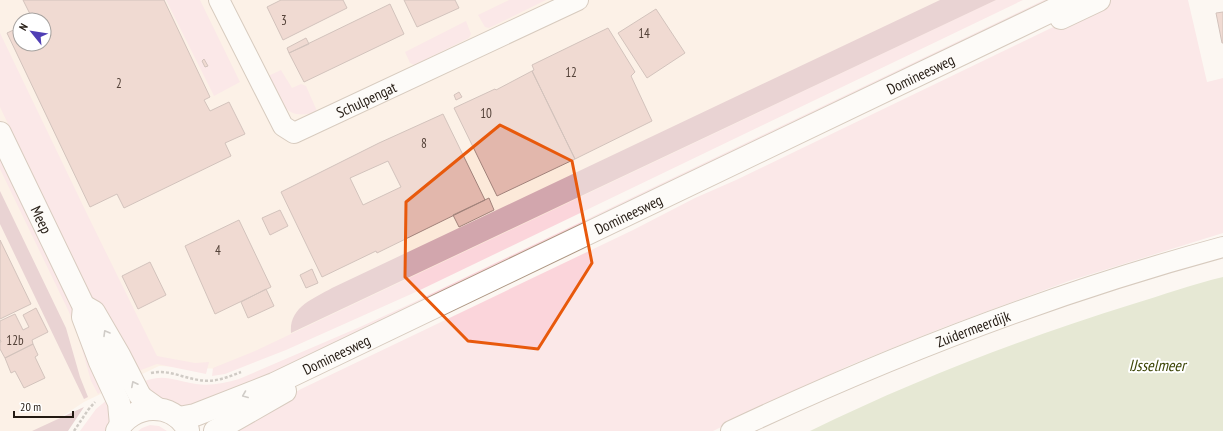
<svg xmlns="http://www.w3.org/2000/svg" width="1223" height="431" font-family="'PT Sans Narrow',sans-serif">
<rect width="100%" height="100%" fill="#fcf7f2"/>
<path fill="#fce9d9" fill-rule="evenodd" d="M 0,0 L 1002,0 L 220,369 L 159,366 L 84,402 L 40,431 L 0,431 ZM 20,20 L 44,20 L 44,44 L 20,44 Z"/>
<path fill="#fbd5db" d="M 166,0 L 200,0 L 240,82 L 214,96 Z
M 509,0 L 546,0 L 489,28 L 485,27 L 478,15 Z
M 996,0 L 1023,0 L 418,291 L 286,350 L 225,374 L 212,376 L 213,368 L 255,351 Z
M 1044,0 L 1052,0 L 330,351 L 198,406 L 180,407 L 153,395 L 142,382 C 166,373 173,381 196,384 C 211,386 225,383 239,379 L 360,327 L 408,305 Z
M 1109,0 L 1188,0 L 1207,82 L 1223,78 L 1223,233 L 1069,281 L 942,328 L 848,366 L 713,431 L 226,431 L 301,389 L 633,230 L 695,198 L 736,180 Z
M 466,21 L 471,34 L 469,38 L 414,65 L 410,63 L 405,52 Z
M 0,33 L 89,218 L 157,356 L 195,363 L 209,362 L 206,374 L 157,364 L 136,372 L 83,282 L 0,107 Z
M 281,70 L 292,88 L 301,84 L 306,86 L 317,111 C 286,124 279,99 266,77 Z
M 0,157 L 77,319 L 104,390 L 98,394 L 91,381 L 80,342 L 69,312 L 0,169 Z
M 108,399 L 110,421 L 106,431 L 80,431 L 96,409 Z
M 150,425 L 159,426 L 167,431 L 138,431 L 142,428 Z"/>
<path fill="#d2a6ad" d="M 940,0 L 996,0 L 291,333 C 289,307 313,299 332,288 Z
M 0,191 L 66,328 L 80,377 L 88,397 L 84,399 L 0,224 Z
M 84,407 L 68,431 L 32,431 Z"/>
<path fill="#ccd6af" d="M 1223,277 L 1223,431 L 810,431 C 914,380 1023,338 1133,304 C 1163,295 1193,284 1223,277 Z"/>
<path fill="#e2b7ac" stroke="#a1827a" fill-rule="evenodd" d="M 23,0 L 164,0 L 210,97 L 204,100 L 210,111 L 229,102 L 245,134 L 225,143 L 231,156 L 124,208 L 117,194 L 90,207 L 7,33 L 20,27 L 20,44 L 44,44 L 44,20 L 33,20 Z
M 281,0 L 343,0 L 347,8 L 283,40 L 267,7 Z
M 404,0 L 455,0 L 459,8 L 417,27 Z
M 390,4 L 404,34 L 304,82 L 289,53 Z
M 656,9 L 685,53 L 647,78 L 618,33 Z
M 1223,12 L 1223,43 L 1222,43 L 1216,13 Z
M 608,28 L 635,72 L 631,76 L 652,121 L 575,159 L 532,71 L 534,70 L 532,65 Z
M 306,38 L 309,44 L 289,53 L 287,48 Z
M 204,59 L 208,66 L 205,67 L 202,61 Z
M 532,71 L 575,159 L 497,196 L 454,108 L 495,89 L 496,90 Z
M 459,92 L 462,97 L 456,100 L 454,95 Z
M 443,114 L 485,200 L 377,253 L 376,251 L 322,277 L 281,192 L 379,143 ZM 388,161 L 401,187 L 363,205 L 350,178 Z
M 489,198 L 494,210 L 459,227 L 453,215 Z
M 280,210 L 288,226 L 270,235 L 262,218 Z
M 239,220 L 271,287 L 215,314 L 185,246 Z
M 0,240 L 31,304 L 0,319 Z
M 150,262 L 166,295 L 138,309 L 122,276 Z
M 312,269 L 318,283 L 306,288 L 300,275 Z
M 266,289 L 274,306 L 248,318 L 241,302 Z
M 36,308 L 48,332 L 32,340 L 33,344 L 5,358 L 0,349 L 0,342 L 1,342 L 0,339 L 0,321 L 15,314 L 23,330 L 29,327 L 23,315 Z
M 33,344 L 38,355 L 35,357 L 45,378 L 24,388 L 15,371 L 11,373 L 5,358 Z"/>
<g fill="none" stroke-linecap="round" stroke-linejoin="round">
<defs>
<g id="minor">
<path id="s1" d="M 219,0 L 283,126 L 294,133 L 578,0"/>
<path id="s2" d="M 731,431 C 890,356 1053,293 1223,247"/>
</g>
<g id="secondary">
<path id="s3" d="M 0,133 L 84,307 L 83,317 L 100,362 L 119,403 L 121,425"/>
<path d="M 87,308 L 94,312 L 119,355 L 139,394 L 142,398 L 156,408"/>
</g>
<g id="primary">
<path d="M 1061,18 L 1099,0"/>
<path id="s4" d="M 179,418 L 195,415 L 274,384 L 1074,0"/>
<path d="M 117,431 C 132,403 173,401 188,430"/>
<path d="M 215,431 L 285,391"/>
</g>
</defs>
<use href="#minor" stroke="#ac9581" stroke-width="22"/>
<use href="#secondary" stroke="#ac9581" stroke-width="24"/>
<use href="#primary" stroke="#ac9581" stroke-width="24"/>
<path stroke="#9b948e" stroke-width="2.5" stroke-dasharray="3 2" stroke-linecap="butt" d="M 151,373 C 168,369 183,378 199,380 C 214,383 228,377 241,372
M 74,431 L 88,410 L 95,402"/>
<use href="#minor" stroke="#fff" stroke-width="20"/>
<use href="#secondary" stroke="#fff" stroke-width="22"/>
<use href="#primary" stroke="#fff" stroke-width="22"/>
</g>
<defs><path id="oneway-chevron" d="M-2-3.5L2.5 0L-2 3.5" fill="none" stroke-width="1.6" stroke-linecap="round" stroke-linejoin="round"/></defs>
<g stroke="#9c9894">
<use href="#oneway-chevron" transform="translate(106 333) rotate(-120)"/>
<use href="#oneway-chevron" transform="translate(134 384) rotate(-117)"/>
<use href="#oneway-chevron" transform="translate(245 395) rotate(158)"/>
</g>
<path d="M0 0H1223V431H0ZM 500,125 L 572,161 L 592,263 L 538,349 L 468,341 L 405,277 L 406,202 Z" fill="#fcf7f2" fill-opacity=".55" fill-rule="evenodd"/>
<path fill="none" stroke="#e8590c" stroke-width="3" stroke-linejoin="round" d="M 500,125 L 572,161 L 592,263 L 538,349 L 468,341 L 405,277 L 406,202 Z"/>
<g text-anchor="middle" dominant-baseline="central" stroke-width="4" stroke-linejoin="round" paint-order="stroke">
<g font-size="13" fill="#534138">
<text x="284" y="20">3</text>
<text x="644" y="33">14</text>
<text x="571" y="72">12</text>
<text x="119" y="83">2</text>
<text x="486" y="113">10</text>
<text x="424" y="143">8</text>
<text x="218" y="250">4</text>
<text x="15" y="340">12b</text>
</g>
<g font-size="15" fill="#231a12" stroke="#fff">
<text stroke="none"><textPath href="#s4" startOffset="818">Domineesweg</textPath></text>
<text stroke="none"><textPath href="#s1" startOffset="234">Schulpengat</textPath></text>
<text stroke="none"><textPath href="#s4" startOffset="494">Domineesweg</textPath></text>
<text stroke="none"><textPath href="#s3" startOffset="96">Meep</textPath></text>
<text stroke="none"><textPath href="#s2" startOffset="263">Zuidermeerdijk</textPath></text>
<text stroke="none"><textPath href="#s4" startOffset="170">Domineesweg</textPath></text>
</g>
<g font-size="16" font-style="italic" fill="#3c4506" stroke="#fff">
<text x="1157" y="365">IJsselmeer</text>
</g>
</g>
<g transform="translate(32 32) rotate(300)"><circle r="19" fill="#ffffff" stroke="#a7a3a0"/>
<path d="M0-3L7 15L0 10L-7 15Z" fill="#4f3eb5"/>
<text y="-6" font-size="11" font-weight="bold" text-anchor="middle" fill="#231a12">N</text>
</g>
<path d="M14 411v6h59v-6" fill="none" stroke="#231a12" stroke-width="2"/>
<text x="20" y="411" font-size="12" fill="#231a12" stroke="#ffffff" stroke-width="3" paint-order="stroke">20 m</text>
</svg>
